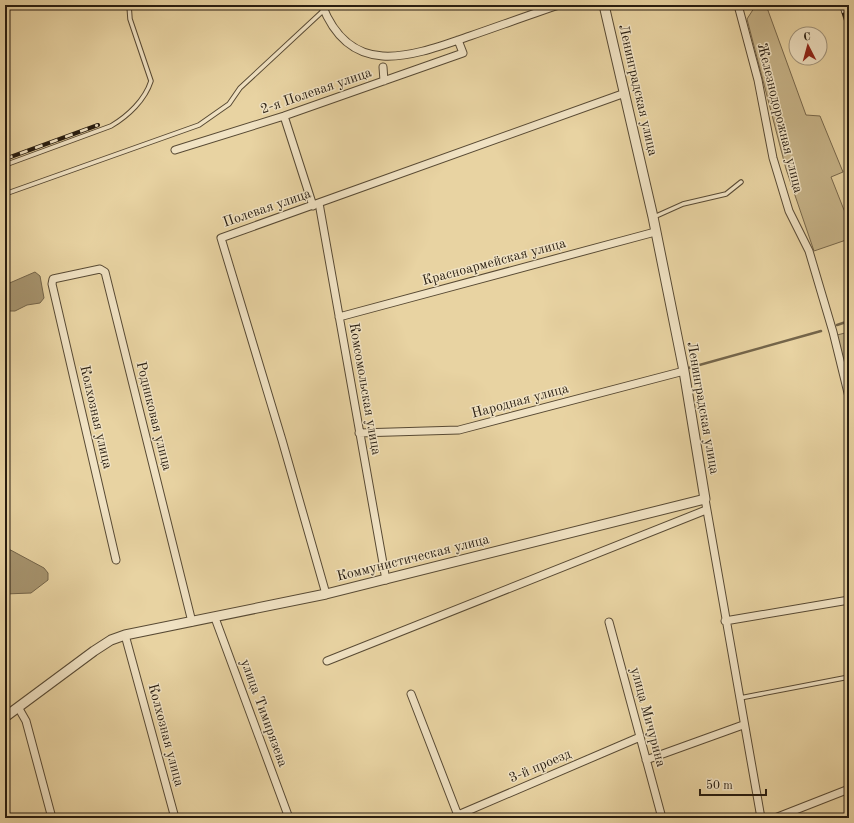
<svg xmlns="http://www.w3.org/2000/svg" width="854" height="823" font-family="'Old Standard TT',serif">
<rect width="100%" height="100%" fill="#e8d3a2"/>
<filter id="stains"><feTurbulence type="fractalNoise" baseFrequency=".005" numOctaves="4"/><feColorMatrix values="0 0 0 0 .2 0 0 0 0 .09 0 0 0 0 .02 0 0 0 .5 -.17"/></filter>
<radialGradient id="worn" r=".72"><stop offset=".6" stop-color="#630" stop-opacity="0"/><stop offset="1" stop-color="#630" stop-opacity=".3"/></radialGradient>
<path fill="#c7b489" stroke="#78684c" d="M 756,5 L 766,5 L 806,115 L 820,116 L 843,172 L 831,177 L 844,210 L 849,217 L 849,239 L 814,251 L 786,169 L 747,19 Z
M 849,332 L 849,385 L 837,335 Z"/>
<path fill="#a79570" stroke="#74654a" d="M 35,272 L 40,276 L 44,298 L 40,303 L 27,305 L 15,311 L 5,311 L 5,285 Z
M 5,547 L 44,568 L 48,573 L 48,580 L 31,593 L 5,594 Z"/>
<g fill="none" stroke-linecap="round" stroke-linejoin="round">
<path stroke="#74654a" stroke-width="2.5" d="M 837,325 L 849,321
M 685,369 L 821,331"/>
<defs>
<path id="service" d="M 5,165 L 111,126 C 128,116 145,100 151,81 L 130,19 L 129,5
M 5,194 L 199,125 L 229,104 L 240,88 L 324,10
M 654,217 L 683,204 L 726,194 L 741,182
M 740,698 L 849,677"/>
<path id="minor" d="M 322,5 C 351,80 412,56 470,36 C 499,26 529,15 559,5
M 738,5 L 758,80 L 773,158 L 789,211 L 809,251 L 833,332 L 849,397
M 383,67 L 384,81
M 284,116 L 313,206
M 175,150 L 284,116 L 463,53 L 458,40
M 319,203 L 386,580
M 339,317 L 655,232
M 359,433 L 459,430 L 684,371
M 705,499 L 761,818
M 116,560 L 52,284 L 53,279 L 100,269 L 105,272 L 192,622
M 326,594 L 282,440 L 221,238 L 625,93
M 215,618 L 289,818
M 725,621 L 849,600
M 609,622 L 662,818
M 125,635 L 175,818
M 327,661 L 706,510
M 411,694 L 459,818
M 18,707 L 26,721 L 52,818
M 646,760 L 743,725
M 451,818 L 640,737
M 775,818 L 849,789"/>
<path id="tertiary" d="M 5,717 L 94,651 L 111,640 L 125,635 L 326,594 L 705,499 L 684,371 L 653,217 L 604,5"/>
</defs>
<use href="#service" stroke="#584a34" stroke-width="5.5"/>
<use href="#minor" stroke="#584a34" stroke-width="9"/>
<use href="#tertiary" stroke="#584a34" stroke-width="11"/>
<use href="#service" stroke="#f0e2c3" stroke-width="3.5"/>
<use href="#minor" stroke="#f0e2c3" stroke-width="7"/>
<use href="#tertiary" stroke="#f0e2c3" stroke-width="9"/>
<defs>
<path id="rail" d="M 841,5 L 849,30
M 5,159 L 98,125"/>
</defs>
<use href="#rail" stroke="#281d10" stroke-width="4"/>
<use href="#rail" stroke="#f0e2c3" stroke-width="2.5" stroke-dasharray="8" stroke-linecap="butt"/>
</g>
<g text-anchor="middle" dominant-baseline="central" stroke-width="3" stroke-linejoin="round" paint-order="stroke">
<g font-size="14" fill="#281d10" stroke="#f0e2c3">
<text transform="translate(638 90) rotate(77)">Ленинградская улица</text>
<text transform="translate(316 91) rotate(-19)">2-я Полевая улица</text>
<text transform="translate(780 118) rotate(76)">Железнодорожная улица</text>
<text transform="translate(267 208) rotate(-19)">Полевая улица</text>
<text transform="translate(494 262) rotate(-15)">Красноармейская улица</text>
<text transform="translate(365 389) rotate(80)">Комсомольская улица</text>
<text transform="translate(520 401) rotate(-15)">Народная улица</text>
<text transform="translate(703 408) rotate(80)">Ленинградская улица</text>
<text transform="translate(154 416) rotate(76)">Родниковая улица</text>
<text transform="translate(96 417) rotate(77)">Колхозная улица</text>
<text transform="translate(413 558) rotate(-14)">Коммунистическая улица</text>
<text transform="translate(264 713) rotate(70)">улица Тимирязева</text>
<text transform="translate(648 717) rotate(75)">улица Мичурина</text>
<text transform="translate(166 735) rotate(75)">Колхозная улица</text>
<text transform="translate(540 766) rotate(-23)">3-й проезд</text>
</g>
</g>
<rect width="854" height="823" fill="none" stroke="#e8d3a2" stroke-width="20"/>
<rect x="6" y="6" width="842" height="811" fill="none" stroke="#281d10" stroke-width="2"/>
<rect x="10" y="10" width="834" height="803" fill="none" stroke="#281d10"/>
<g transform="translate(808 46) rotate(354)"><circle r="19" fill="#f0e2c3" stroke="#a0937b"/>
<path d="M0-3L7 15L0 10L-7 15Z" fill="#8f2418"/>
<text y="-6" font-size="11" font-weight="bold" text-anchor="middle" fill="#281d10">С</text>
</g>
<path d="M700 789v6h66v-6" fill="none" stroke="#281d10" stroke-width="2"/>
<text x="706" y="789" font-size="12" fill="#281d10" stroke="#f0e2c3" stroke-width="3" paint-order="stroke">50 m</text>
<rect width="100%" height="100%" filter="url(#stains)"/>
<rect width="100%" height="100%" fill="url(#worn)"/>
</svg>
